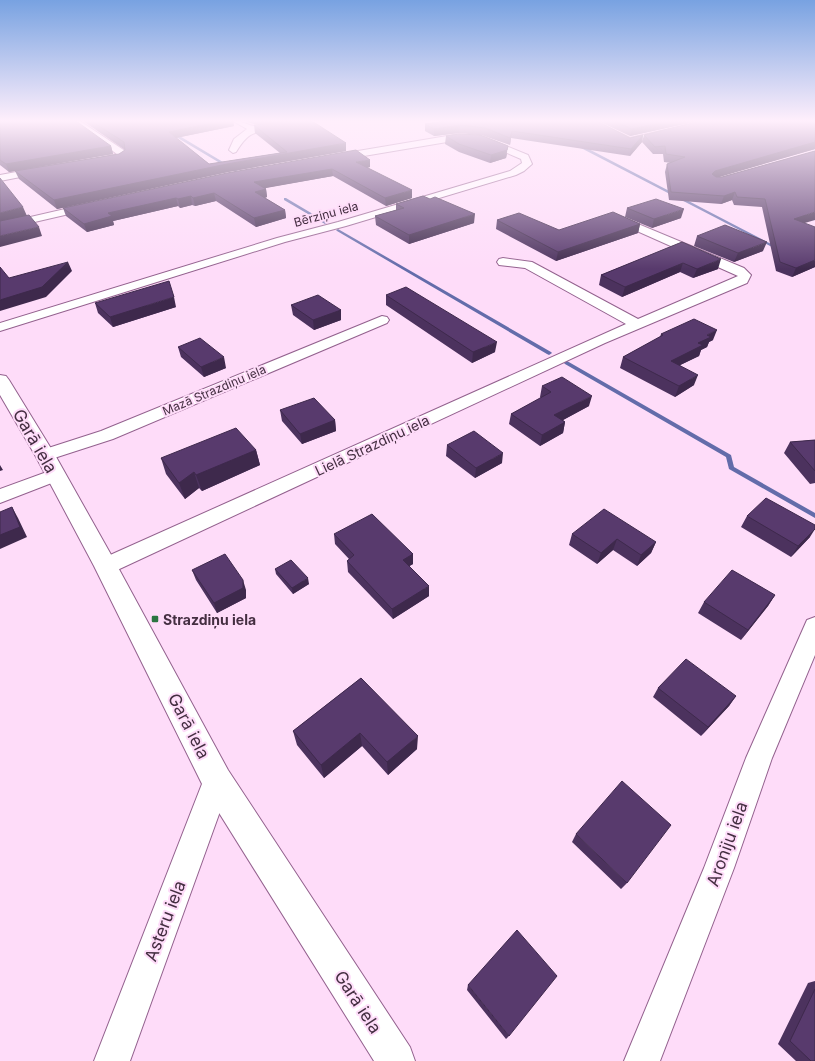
<svg xmlns="http://www.w3.org/2000/svg" width="815" height="1061" font-family="Inter,sans-serif">
<rect width="100%" height="100%" fill="#fedcf9"/>
<g fill="none" stroke-linecap="round" stroke-linejoin="round">
<path fill="#636caa" fill-rule="evenodd" d="M 171,132 L 173,132 L 238,171 L 235,172 L 171,134 Z
M 579,145 L 581,145 L 775,246 L 772,247 L 579,147 Z
M 284,198 L 286,198 L 328,223 L 325,224 L 284,200 Z
M 338,229 L 551,352 L 552,353 L 549,355 L 547,354 L 337,231 L 336,230 Z
M 567,361 L 731,455 L 734,467 L 815,513 L 815,518 L 729,469 L 726,457 L 565,364 L 564,363 Z"/>
<defs>
<path id="minor" d="M 71,121 L 80,121 L 125,151 L 126,157 L 121,160 L 96,163 L 96,159 L 117,154 Z
M 233,121 C 244,121 246,125 254,126 C 263,128 278,119 285,126 C 282,129 278,129 273,129 C 252,132 247,134 236,152 L 233,153 L 229,150 L 234,139 L 247,129 Z
M 585,121 L 595,121 L 630,138 L 705,121 L 719,121 L 629,144 Z
M 459,134 L 484,137 L 528,155 L 532,164 L 524,171 L 516,175 L 346,226 L 285,242 L 0,331 L 0,323 L 277,238 L 338,222 L 510,171 L 522,163 L 521,159 L 479,141 L 459,140 L 334,161 L 329,158 L 334,155 Z
M 43,167 L 48,170 L 46,172 L 0,181 L 0,175 Z
M 91,203 L 96,206 L 95,208 L 0,230 L 0,224 Z
M 614,214 L 744,268 L 751,275 L 747,283 L 605,343 L 113,572 L 106,574 L 99,572 L 95,566 L 99,560 L 626,324 L 525,268 L 499,265 L 497,262 L 499,259 L 503,258 L 532,262 L 638,319 L 738,276 L 610,219 L 609,217 L 610,215 Z
M 382,316 L 387,317 L 389,320 L 387,323 L 113,439 L 45,461 L 39,459 L 36,455 L 39,451 L 101,431 Z
M 55,469 L 62,471 L 64,475 L 62,479 L 0,503 L 0,489 Z
M 815,617 L 815,655 L 772,758 L 734,868 L 660,1061 L 624,1061 L 704,868 L 746,758 L 807,620 Z
M 217,767 L 227,771 L 231,781 L 130,1061 L 94,1061 L 207,771 Z"/>
<path id="tertiary" d="M 0,375 L 6,376 L 9,380 L 55,455 L 114,560 L 228,770 L 410,1047 L 415,1061 L 374,1061 L 206,792 L 94,566 L 35,455 L 0,395 Z"/>
</defs>
<use href="#minor" stroke="#93618e" stroke-width="2"/>
<use href="#tertiary" stroke="#93618e" stroke-width="2"/>
<use href="#minor" fill="#fff" fill-rule="evenodd"/>
<use href="#tertiary" fill="#fff" fill-rule="evenodd"/>
</g>
<path fill="#4c325e" d="M 0,121 L 111,146 L 113,154 L 9,172 L 0,165 Z
M 83,121 L 233,121 L 234,126 L 176,138 L 209,164 L 280,153 L 255,133 L 254,125 L 281,122 L 254,124 L 244,121 L 312,121 L 346,151 L 228,172 L 57,209 L 19,179 L 15,171 L 119,154 L 125,150 Z
M 445,121 L 630,138 L 643,135 L 642,142 L 630,156 L 511,138 L 510,145 L 484,136 L 481,135 L 507,154 L 506,158 L 490,163 L 459,152 L 445,144 L 446,136 L 478,135 L 459,133 L 434,136 L 425,131 L 425,124 Z
M 598,121 L 698,121 L 630,136 Z
M 815,121 L 815,149 L 716,177 L 722,177 L 815,151 L 805,223 L 815,267 L 792,277 L 776,271 L 762,207 L 734,205 L 732,200 L 721,204 L 669,200 L 665,172 L 667,164 L 671,163 L 664,162 L 663,154 L 653,154 L 642,142 L 644,135 Z
M 370,160 L 370,167 L 367,168 L 412,198 L 386,206 L 333,176 L 264,188 L 266,189 L 267,197 L 265,198 L 285,210 L 286,218 L 256,227 L 216,201 L 195,206 L 192,205 L 180,208 L 178,206 L 113,221 L 114,225 L 87,232 L 66,216 L 63,208 Z
M 430,199 L 474,223 L 409,244 L 376,225 L 375,216 L 396,210 L 396,204 Z
M 627,208 L 681,218 L 652,228 L 625,217 Z
M 497,220 L 559,230 L 640,224 L 638,233 L 556,261 L 496,229 Z
M 697,236 L 763,251 L 734,262 L 694,246 Z
M 682,242 L 718,269 L 693,278 L 680,272 L 622,297 L 599,285 L 601,275 Z
M 386,295 L 495,352 L 472,363 L 386,305 Z
M 95,303 L 176,307 L 113,327 L 98,313 Z
M 291,305 L 341,310 L 341,320 L 314,330 L 293,315 Z
M 661,334 L 713,340 L 709,342 L 707,347 L 701,350 L 699,356 L 680,365 L 694,385 L 675,397 L 620,368 L 623,357 L 660,337 Z
M 178,347 L 226,368 L 204,377 L 181,357 Z
M 542,386 L 589,406 L 563,420 L 565,422 L 563,433 L 540,446 L 509,424 L 511,414 L 541,398 L 540,397 Z
M 280,410 L 335,420 L 336,431 L 302,444 L 282,421 Z
M 815,440 L 815,483 L 810,484 L 784,453 L 790,442 Z
M 447,445 L 502,463 L 475,478 L 446,456 Z
M 256,450 L 260,465 L 202,491 L 199,488 L 185,499 L 166,474 L 161,458 Z
M 747,516 L 810,537 L 791,557 L 741,527 Z
M 334,534 L 413,554 L 413,564 L 409,566 L 429,596 L 393,619 L 348,572 L 347,561 L 349,559 L 335,544 Z
M 572,534 L 656,542 L 651,553 L 637,566 L 613,550 L 597,564 L 569,545 Z
M 275,569 L 309,584 L 293,594 L 276,574 Z
M 192,570 L 246,590 L 246,598 L 217,613 L 196,580 Z
M 775,595 L 768,606 L 741,640 L 698,613 L 704,602 Z
M 361,678 L 417,749 L 388,775 L 362,746 L 324,778 L 297,745 L 293,731 Z
M 658,688 L 736,696 L 729,706 L 701,736 L 653,697 Z
M 576,834 L 627,883 L 621,889 L 572,842 Z
M 815,981 L 815,1061 L 796,1061 L 778,1044 L 808,983 Z
M 468,985 L 509,1036 L 506,1039 L 467,990 Z"/>
<path fill="#3e294c" d="M 222,121 L 233,121 L 234,126 L 170,139 L 169,132 Z
M 254,121 L 291,121 L 291,122 L 254,124 Z
M 669,121 L 698,121 L 630,136 L 632,129 Z
M 460,125 L 459,133 L 434,136 L 434,129 Z
M 512,131 L 510,145 L 510,138 Z
M 643,135 L 642,142 L 630,156 L 631,149 Z
M 815,142 L 815,149 L 713,179 L 712,174 L 715,171 Z
M 346,143 L 346,151 L 228,172 L 57,209 L 54,200 L 227,164 Z
M 111,146 L 113,154 L 9,172 L 6,164 Z
M 508,146 L 506,158 L 490,163 L 491,155 Z
M 370,160 L 370,167 L 357,169 L 356,162 Z
M 332,169 L 333,176 L 255,190 L 254,182 Z
M 266,189 L 267,197 L 256,200 L 255,192 Z
M 412,190 L 412,198 L 386,206 L 385,198 Z
M 735,192 L 732,200 L 721,204 L 724,196 Z
M 214,193 L 216,201 L 195,206 L 193,198 Z
M 191,196 L 192,205 L 180,208 L 178,199 Z
M 176,198 L 178,206 L 113,221 L 114,225 L 87,232 L 84,224 L 108,213 Z
M 23,207 L 27,216 L 0,222 L 0,213 Z
M 684,209 L 681,218 L 652,228 L 654,219 Z
M 285,210 L 286,218 L 256,227 L 254,218 Z
M 815,212 L 815,220 L 791,227 L 794,219 Z
M 475,214 L 474,223 L 409,244 L 409,235 Z
M 640,224 L 638,233 L 556,261 L 558,252 Z
M 39,227 L 42,236 L 0,247 L 0,236 Z
M 767,242 L 763,251 L 734,262 L 738,253 Z
M 721,259 L 718,269 L 693,278 L 697,269 Z
M 815,260 L 815,267 L 792,277 L 796,268 Z
M 68,262 L 72,271 L 46,297 L 0,311 L 0,300 Z
M 683,263 L 680,272 L 622,297 L 625,287 Z
M 174,297 L 176,307 L 113,327 L 110,317 Z
M 341,310 L 341,320 L 314,330 L 313,320 Z
M 717,330 L 713,340 L 709,342 L 707,347 L 701,350 L 699,356 L 668,371 L 671,361 L 698,343 L 707,335 Z
M 497,342 L 495,352 L 472,363 L 473,352 Z
M 224,357 L 226,368 L 204,377 L 201,367 Z
M 698,375 L 694,385 L 675,397 L 679,386 Z
M 592,396 L 589,406 L 552,426 L 554,415 Z
M 335,420 L 336,431 L 302,444 L 300,434 Z
M 565,422 L 563,433 L 540,446 L 542,435 Z
M 256,450 L 260,465 L 202,491 L 196,475 Z
M 503,453 L 502,463 L 475,478 L 476,468 Z
M 0,465 L 3,470 L 0,471 Z
M 194,472 L 199,488 L 185,499 L 179,483 Z
M 12,507 L 18,518 L 27,537 L 0,549 L 0,535 Z
M 815,529 L 810,537 L 791,557 L 798,546 Z
M 617,539 L 613,550 L 597,564 L 601,553 Z
M 656,542 L 651,553 L 637,566 L 641,555 Z
M 413,554 L 413,564 L 403,570 L 403,560 Z
M 308,578 L 309,584 L 293,594 L 292,588 Z
M 243,580 L 246,590 L 246,598 L 217,613 L 214,603 Z
M 429,586 L 429,596 L 393,619 L 392,609 Z
M 775,595 L 768,606 L 741,640 L 748,630 Z
M 736,696 L 729,706 L 701,736 L 708,727 Z
M 360,733 L 362,746 L 324,778 L 321,765 Z
M 418,736 L 417,749 L 388,775 L 387,762 Z"/>
<path fill="#583a6d" stroke="#3e294c" d="M 0,121 L 76,121 L 111,146 L 6,164 L 0,160 Z
M 91,121 L 222,121 L 169,132 L 209,164 L 287,152 L 254,125 L 291,121 L 312,121 L 346,143 L 227,164 L 54,200 L 15,171 L 119,154 L 125,150 L 124,142 Z
M 445,121 L 597,121 L 630,138 L 643,135 L 631,149 L 512,131 L 510,138 L 485,128 L 460,125 L 434,129 L 425,124 Z
M 614,121 L 669,121 L 632,129 Z
M 700,121 L 815,121 L 815,142 L 715,171 L 712,174 L 716,177 L 722,177 L 815,151 L 815,212 L 794,219 L 815,227 L 815,260 L 796,268 L 780,262 L 765,199 L 737,197 L 735,192 L 724,196 L 671,192 L 667,164 L 685,157 L 666,154 L 665,146 L 655,147 L 644,135 Z
M 459,134 L 480,135 L 508,146 L 507,150 L 491,155 L 459,144 L 446,136 Z
M 356,150 L 370,160 L 356,162 L 412,190 L 385,198 L 332,169 L 254,182 L 266,189 L 255,192 L 285,210 L 254,218 L 214,193 L 193,198 L 191,196 L 178,199 L 176,198 L 108,213 L 112,216 L 84,224 L 63,208 L 227,173 Z
M 0,178 L 23,207 L 0,213 Z
M 423,196 L 430,199 L 435,197 L 475,214 L 409,235 L 375,216 L 404,208 L 396,204 Z
M 656,199 L 684,209 L 654,219 L 627,208 Z
M 613,212 L 640,224 L 558,252 L 497,220 L 519,213 L 559,230 Z
M 29,215 L 39,227 L 0,236 L 0,221 Z
M 725,225 L 767,242 L 738,253 L 697,236 Z
M 682,242 L 721,259 L 697,269 L 683,263 L 625,287 L 601,275 Z
M 68,262 L 42,287 L 0,300 L 0,267 L 9,278 Z
M 169,281 L 174,297 L 110,317 L 95,303 Z
M 406,287 L 497,342 L 473,352 L 386,295 Z
M 318,295 L 341,310 L 313,320 L 291,305 Z
M 694,319 L 717,330 L 707,335 L 711,337 L 698,343 L 703,345 L 671,361 L 698,375 L 679,386 L 623,357 L 663,335 L 661,334 Z
M 200,338 L 224,357 L 201,367 L 178,347 Z
M 562,377 L 592,396 L 554,415 L 565,422 L 542,435 L 511,414 L 551,392 L 542,386 Z
M 314,398 L 335,420 L 300,434 L 280,410 Z
M 236,428 L 256,450 L 196,475 L 194,472 L 179,483 L 161,458 Z
M 474,431 L 503,453 L 476,468 L 447,445 Z
M 815,440 L 815,471 L 790,442 Z
M 766,498 L 815,525 L 815,529 L 798,546 L 747,516 Z
M 12,507 L 20,527 L 0,535 L 0,512 Z
M 604,509 L 656,542 L 641,555 L 617,539 L 601,553 L 572,534 Z
M 372,514 L 413,554 L 403,560 L 429,586 L 392,609 L 347,561 L 354,555 L 334,534 Z
M 225,554 L 243,580 L 243,588 L 214,603 L 192,570 Z
M 291,560 L 308,578 L 292,588 L 275,569 Z
M 732,570 L 775,595 L 748,630 L 704,602 Z
M 686,659 L 736,696 L 708,727 L 658,688 Z
M 361,678 L 418,736 L 387,762 L 360,733 L 321,765 L 293,731 Z
M 622,781 L 671,825 L 627,883 L 576,834 Z
M 517,930 L 557,976 L 509,1036 L 468,985 Z
M 815,989 L 815,1061 L 811,1061 L 790,1041 Z"/>
<linearGradient id="sky" x2="0" y2="1"><stop stop-color="#78a2e1"/><stop offset="0.45" stop-color="#ffeffc"/><stop offset="1" stop-color="#ffeffc" stop-opacity="0"/></linearGradient>
<rect width="815" height="269" fill="url(#sky)"/>
<rect fill="#2b7441" stroke="#fedcf9" stroke-width="1.5" x="151" y="615" width="8" height="8" rx="2"/>
<g text-anchor="middle" dominant-baseline="central" stroke-width="4" stroke-linejoin="round" paint-order="stroke">
<g font-size="12" fill="#442e41" stroke="#fedcf9">
<text transform="translate(326 214) rotate(-15)">Bērziņu iela</text>
<text transform="translate(214 390) rotate(-23)">Mazā Strazdiņu iela</text>
</g>
<g font-size="14" fill="#442e41" stroke="#fedcf9">
<text transform="translate(372 445) rotate(-25)">Lielā Strazdiņu iela</text>
</g>
<g font-size="14" font-weight="bold" fill="#442e41" stroke="#fedcf9" text-anchor="start">
<text x="163" y="619">Strazdiņu iela</text>
</g>
<g font-size="17" fill="#442e41" stroke="#fedcf9">
<text transform="translate(35 441) rotate(60)">Garā iela</text>
<text transform="translate(189 726) rotate(63)">Garā iela</text>
<text transform="translate(727 844) rotate(-70)">Aroniju iela</text>
<text transform="translate(165 921) rotate(-69)">Asteru iela</text>
<text transform="translate(358 1002) rotate(57)">Garā iela</text>
</g>
</g>
</svg>
